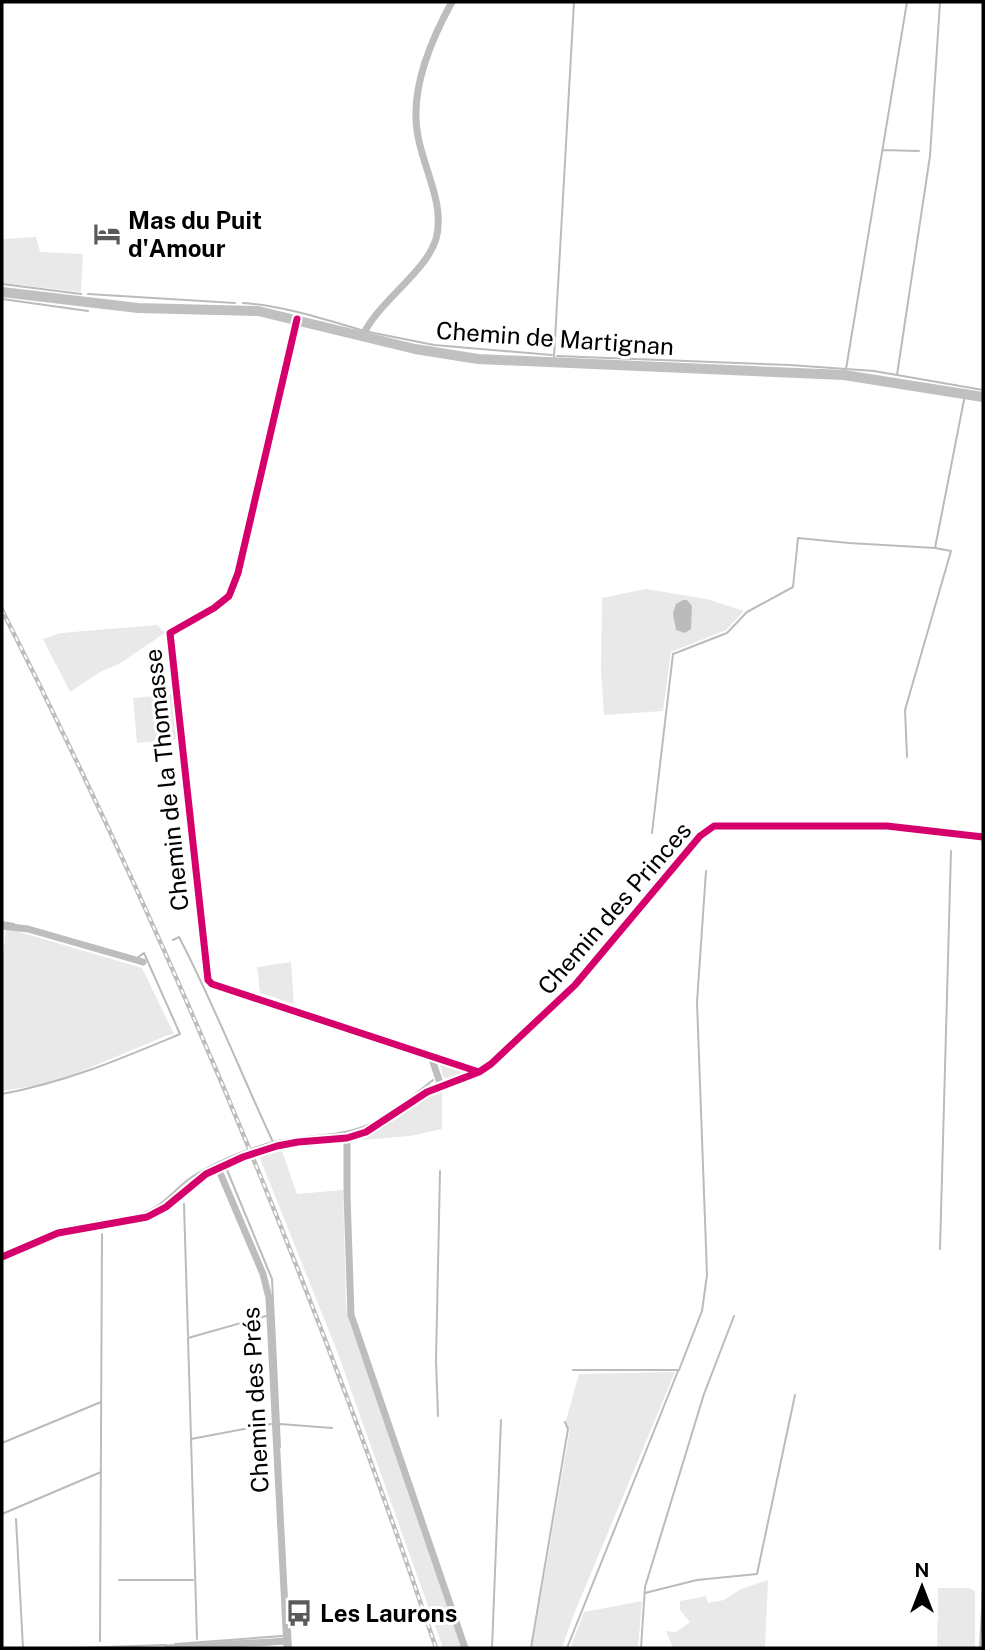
<svg xmlns="http://www.w3.org/2000/svg" width="985" height="1650" font-family="'Public Sans',sans-serif">
<rect width="100%" height="100%" fill="#fff"/>
<path fill="#e9e9e9" d="M 36,237 L 40,252 L 83,254 L 81,292 L 2,283 L 2,239 Z
M 646,589 L 707,599 L 744,611 L 726,630 L 671,652 L 663,711 L 604,715 L 601,671 L 602,598 Z
M 157,625 L 165,633 L 119,664 L 102,671 L 70,692 L 43,639 L 61,633 Z
M 174,694 L 179,739 L 137,743 L 133,698 Z
M 6,928 L 142,968 L 174,1034 L 168,1035 L 65,1078 L 45,1084 L 2,1091 L 2,969 Z
M 291,962 L 294,1004 L 260,993 L 257,967 Z
M 439,1061 L 472,1072 L 452,1079 L 443,1077 Z
M 439,1090 L 442,1093 L 442,1129 L 410,1136 L 362,1140 Z
M 281,1148 L 297,1194 L 343,1190 L 346,1304 L 350,1325 L 375,1392 L 463,1648 L 443,1648 L 337,1351 L 259,1156 Z
M 675,1372 L 574,1614 L 562,1648 L 532,1648 L 570,1429 L 565,1424 L 579,1374 Z
M 768,1580 L 765,1648 L 673,1648 L 666,1631 L 676,1632 L 690,1622 L 680,1610 L 680,1601 L 706,1596 L 708,1603 L 724,1600 L 741,1589 Z
M 938,1588 L 969,1588 L 975,1591 L 975,1648 L 937,1648 Z
M 642,1601 L 638,1648 L 570,1648 L 584,1612 Z"/>
<path fill="#bbb" d="M 683,600 L 687,600 L 692,606 L 691,629 L 685,633 L 676,630 L 673,613 L 676,604 Z"/>
<g fill="none" stroke-linecap="round" stroke-linejoin="round">
<path stroke="#bbb" stroke-width="2" d="M 883,150 L 919,151
M 2,284 L 81,294
M 88,294 L 235,303
M 2,299 L 88,311
M 243,303 C 284,306 321,318 361,330
M 369,332 L 434,345 L 552,355
M 557,356 L 790,365 L 874,371 L 983,390
M 554,357 L 574,2
M 846,369 L 907,2
M 897,375 L 930,156 L 940,2
M 907,757 L 905,710 L 951,551 L 935,548 L 964,400
M 652,833 L 673,654 L 727,633 L 747,612 L 793,587 L 798,538 L 849,543 L 935,548
M 2,922 L 14,924
M 173,940 L 179,937 C 214,1004 241,1074 273,1142
M 2,1094 C 67,1082 120,1059 180,1034 L 144,953 L 137,958
M 409,1099 L 433,1080
M 227,1170 L 272,1279 L 280,1447
M 184,1204 L 188,1336
M 940,1249 L 951,851
M 2,1253 L 66,1227 L 141,1214 C 162,1207 172,1192 189,1179 C 203,1169 221,1161 237,1154 C 249,1150 261,1145 273,1142 C 309,1134 346,1138 378,1120
M 573,1370 L 679,1370 L 702,1311 L 707,1275 L 697,1002 L 706,871
M 438,1416 L 436,1360 L 440,1171
M 280,1424 L 332,1428
M 191,1439 L 271,1424
M 2,1443 L 101,1402
M 2,1514 L 101,1472
M 16,1519 L 23,1648
M 119,1580 L 193,1580
M 645,1593 L 697,1580 L 757,1574 L 795,1395
M 288,1599 L 289,1605
M 289,1616 L 291,1648
M 197,1639 L 188,1338 L 266,1316
M 100,1641 L 102,1234
M 175,1644 L 282,1636
M 76,1648 L 166,1645
M 492,1648 L 501,1420
M 531,1648 L 568,1429 L 565,1422
M 567,1648 L 678,1371
M 641,1648 L 645,1587 L 704,1394 L 734,1316
M 980,1648 L 983,1589"/>
<path stroke="#bdbdbd" stroke-width="7" d="M 297,319 L 238,573 L 229,596 L 214,608 L 170,633 L 208,980 L 212,984 L 478,1071
M 362,337 C 378,301 425,274 436,239 C 446,203 421,165 417,130 C 411,88 432,38 452,2
M 2,926 L 28,929 L 143,962
M 431,1056 L 441,1086
M 347,1138 L 347,1194 L 351,1315 L 465,1648
M 218,1168 L 263,1274 L 269,1298 L 287,1648
M 2,1257 L 58,1233 L 147,1217 L 166,1207 L 206,1174 L 243,1157 L 277,1146 L 298,1142 L 347,1138 L 366,1132 L 427,1092 L 479,1072 L 491,1064 L 575,985 L 700,836 L 714,826 L 887,826 L 983,837
M 168,1648 L 287,1641"/>
<path stroke="#c0c0c0" stroke-width="10" d="M 2,292 L 138,308 L 258,311 L 415,349 L 478,359 L 844,375 L 983,397"/>
<defs>
<path id="rail" d="M 2,610 C 172,945 316,1292 436,1648"/>
</defs>
<use href="#rail" stroke="#bdbdbd" stroke-width="4.5"/>
<use href="#rail" stroke="#fff" stroke-width="2" stroke-dasharray="5" stroke-linecap="butt"/>
<defs>
<path id="cycleway" d="M 297,319 L 238,573 L 229,596 L 214,608 L 170,633 L 208,980 L 212,984 L 479,1072
M 2,1257 L 58,1233 L 147,1217 L 166,1207 L 206,1174 L 243,1157 L 277,1146 L 298,1142 L 347,1138 L 366,1132 L 427,1092 L 479,1072 L 491,1064 L 575,985 L 700,836 L 714,826 L 887,826 L 983,837"/>
</defs>
<use href="#cycleway" stroke="#fff" stroke-width="11"/>
<use href="#cycleway" stroke="#d6006c" stroke-width="7"/>
</g>
<defs>
<symbol id="hotel-bare" viewBox="-9 -9 18 18"><path d="M-6-4.5h1.5V1H6V5H4.5V3h-9V5H-6ZM-4 0a1.8 1.8 0 1 1 3.6 0ZM.5 0V-2.5h3Q6-2.5 6 0Z" fill="#595959" stroke="#fff" stroke-width="2.5" paint-order="stroke"/></symbol>
<symbol id="bus-bare" viewBox="-9 -9 18 18"><path d="M-5-6H5V4H4V6H2V4H-2V6H-4V4H-5ZM-3.5-4V0h7V-4ZM-3.5 1.2v1.5H-2V1.2ZM2 1.2v1.5H3.5V1.2Z" fill="#595959" stroke="#fff" stroke-width="2.5" paint-order="stroke"/></symbol>
</defs>
<g fill-rule="evenodd">
<use href="#hotel-bare" x="88" y="215" width="38" height="38"/>
<use href="#bus-bare" x="280" y="1594" width="38" height="38"/>
</g>
<g text-anchor="middle" dominant-baseline="central" stroke-width="6" stroke-linejoin="round" paint-order="stroke">
<g font-size="24" font-weight="bold" fill="#000" stroke="#fff" text-anchor="start">
<text x="128" y="220">Mas du Puit<tspan x="128" dy="28">d'Amour</tspan></text>
<text x="320" y="1613">Les Laurons</text>
</g>
<g font-size="24" fill="#000" stroke="#fff">
<text transform="translate(555 338) rotate(4)">Chemin de Martignan</text>
<text transform="translate(166 780) rotate(-96)">Chemin de la Thomasse</text>
<text transform="translate(614 908) rotate(-49)">Chemin des Princes</text>
<text transform="translate(255 1400) rotate(-93)">Chemin des Prés</text>
</g>
</g>
<rect width="985" height="1650" fill="none" stroke="#000000" stroke-width="7"/>
<g transform="translate(922 1587)" stroke="#ffffff" stroke-width="5" paint-order="stroke">
<path d="M0-5L12 26L0 18L-12 26Z" fill="#000000"/>
<text y="-10" font-size="19" font-weight="bold" text-anchor="middle" fill="#000000">N</text>
</g>
</svg>
